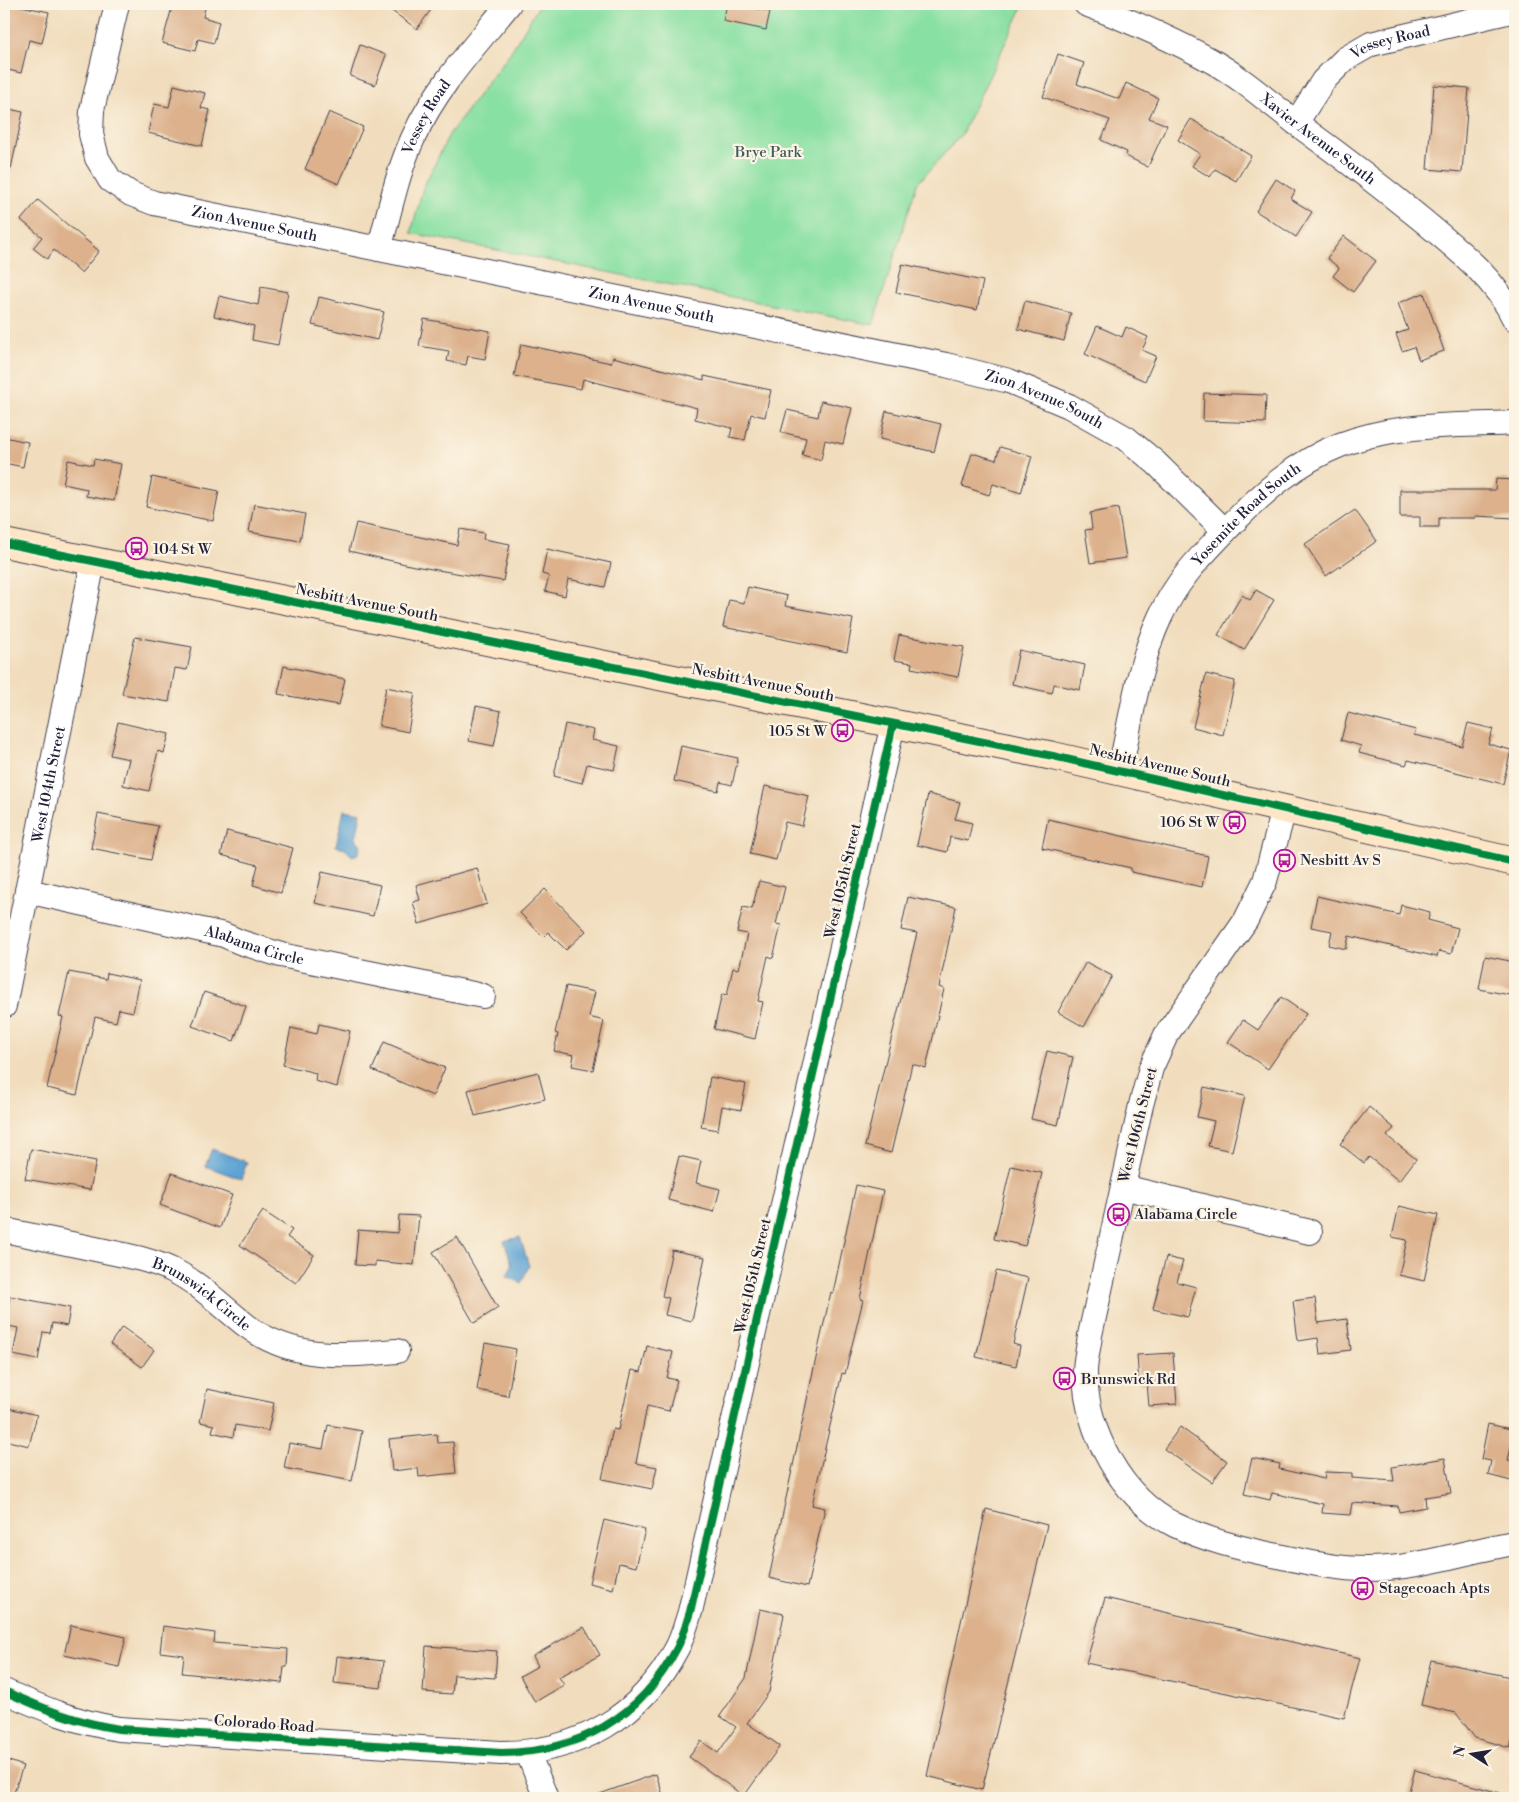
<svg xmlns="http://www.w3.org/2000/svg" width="1519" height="1802" font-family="'Libre Bodoni',serif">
<rect width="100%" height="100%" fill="#fcf5e5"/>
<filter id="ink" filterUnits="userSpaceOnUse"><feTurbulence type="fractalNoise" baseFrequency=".02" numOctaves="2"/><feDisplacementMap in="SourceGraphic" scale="10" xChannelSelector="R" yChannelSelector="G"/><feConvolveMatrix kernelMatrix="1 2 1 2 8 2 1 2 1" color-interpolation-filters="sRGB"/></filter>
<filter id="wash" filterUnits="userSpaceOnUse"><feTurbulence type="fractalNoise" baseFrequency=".0096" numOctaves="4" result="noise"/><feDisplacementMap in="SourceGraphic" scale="20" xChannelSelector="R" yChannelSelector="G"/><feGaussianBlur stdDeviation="1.12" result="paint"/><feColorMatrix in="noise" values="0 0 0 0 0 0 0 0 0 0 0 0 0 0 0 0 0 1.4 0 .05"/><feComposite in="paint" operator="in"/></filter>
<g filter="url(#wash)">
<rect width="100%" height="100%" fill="#f1ddbd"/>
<path fill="#89e0a3" stroke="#56816f" d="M 540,4 L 1024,4 L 961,135 L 917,184 L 873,325 L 411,233 L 423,188 L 450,133 L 510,53 Z"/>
<path fill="#5da3d3" stroke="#406287" d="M 344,810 L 361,813 L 356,839 L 361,845 L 358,854 L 352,856 L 345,849 L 336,846 Z
M 212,1149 L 247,1162 L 241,1179 L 205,1166 Z
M 520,1237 L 529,1266 L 521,1283 L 507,1276 L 512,1265 L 504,1241 Z"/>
<g id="blocks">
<path fill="#dcb18c" d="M 11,4 L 49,12 L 42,43 L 29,40 L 21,73 L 4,69 L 4,33 Z
M 173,4 L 206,4 L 203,17 L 219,22 L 214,43 L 198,39 L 195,51 L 162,43 Z
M 382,4 L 435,4 L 417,29 Z
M 727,4 L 770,11 L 766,30 L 723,21 Z
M 360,45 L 386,55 L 375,85 L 350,76 Z
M 1058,54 L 1084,63 L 1077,84 L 1119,99 L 1126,83 L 1158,98 L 1149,118 L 1167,125 L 1148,167 L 1126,156 L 1127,152 L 1101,140 L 1110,120 L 1043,97 Z
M 174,85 L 205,93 L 201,108 L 210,110 L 202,146 L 148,133 L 154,104 L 169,107 Z
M 1434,85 L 1469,88 L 1462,172 L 1427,169 Z
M 4,108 L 23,112 L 11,169 L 4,168 Z
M 329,112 L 363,127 L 339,184 L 305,169 Z
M 1191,119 L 1251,156 L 1236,181 L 1215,169 L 1210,177 L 1192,166 L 1200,154 L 1178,140 Z
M 1276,179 L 1295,191 L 1291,199 L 1312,212 L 1296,237 L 1256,211 Z
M 38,200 L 99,251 L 81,273 L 54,250 L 47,259 L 33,248 L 42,237 L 21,220 Z
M 1344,236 L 1376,261 L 1353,292 L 1333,276 L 1339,268 L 1327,258 Z
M 902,264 L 983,281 L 977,310 L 896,292 Z
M 261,287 L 288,292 L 278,345 L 252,340 L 254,326 L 214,316 L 219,296 L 258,305 Z
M 1424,293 L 1444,351 L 1419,360 L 1414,347 L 1402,351 L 1396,334 L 1408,330 L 1398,303 Z
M 319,297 L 384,312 L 377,340 L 312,325 Z
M 1025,301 L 1071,313 L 1064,341 L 1018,329 Z
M 424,319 L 490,331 L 485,359 L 468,356 L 466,365 L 447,361 L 449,351 L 419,346 Z
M 1097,326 L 1122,337 L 1126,327 L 1148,337 L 1142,350 L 1156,356 L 1145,381 L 1085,354 Z
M 521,344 L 611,363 L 613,357 L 704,380 L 704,376 L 771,390 L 765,417 L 751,414 L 745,440 L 730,437 L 732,428 L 695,419 L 697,408 L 583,379 L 581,389 L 514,376 Z
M 1204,393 L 1266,395 L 1265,423 L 1203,421 Z
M 821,401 L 852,408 L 843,444 L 825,440 L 821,460 L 802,455 L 806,438 L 781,432 L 787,410 L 818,417 Z
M 886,411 L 941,424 L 934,452 L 880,439 Z
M 4,437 L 28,442 L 23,467 L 4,463 Z
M 1000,447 L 1032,456 L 1021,493 L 993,484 L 989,495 L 962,486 L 972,453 L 996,460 Z
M 94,459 L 121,464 L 114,501 L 86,496 L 87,489 L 63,484 L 68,460 L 93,465 Z
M 152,477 L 219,491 L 213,521 L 146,507 Z
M 1496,479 L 1515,480 L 1515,518 L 1475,516 L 1475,518 L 1439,518 L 1439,527 L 1420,527 L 1420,517 L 1400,517 L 1400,490 L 1495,490 Z
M 254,504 L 305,514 L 300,541 L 249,532 Z
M 1118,508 L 1126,558 L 1090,563 L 1085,530 L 1092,529 L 1090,513 Z
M 1355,510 L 1377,541 L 1326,576 L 1305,544 Z
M 356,523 L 457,545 L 460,529 L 484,533 L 483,539 L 510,544 L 503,581 L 414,566 L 349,551 Z
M 547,549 L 611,563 L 605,587 L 568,579 L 565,596 L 545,591 L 549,576 L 542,574 Z
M 748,587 L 787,596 L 785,606 L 853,619 L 847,652 L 723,627 L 729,600 L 744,603 Z
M 1256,590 L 1274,600 L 1244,650 L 1218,635 L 1242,595 L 1250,600 Z
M 899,635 L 964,647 L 958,677 L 911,668 L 912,663 L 894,660 Z
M 135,637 L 192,647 L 187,670 L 175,668 L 169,702 L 122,694 Z
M 1019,650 L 1085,665 L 1080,690 L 1054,684 L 1052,693 L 1012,684 Z
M 284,666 L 345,679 L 339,705 L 278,694 Z
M 1206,674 L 1235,681 L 1223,735 L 1193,727 Z
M 386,687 L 415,693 L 408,732 L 379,726 Z
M 476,706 L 501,711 L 494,746 L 469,741 Z
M 1348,713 L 1416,730 L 1414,735 L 1462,746 L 1468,723 L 1493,729 L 1488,744 L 1511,750 L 1503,784 L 1408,760 L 1406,765 L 1359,753 L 1361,746 L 1341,740 Z
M 118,722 L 169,734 L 164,753 L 158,751 L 149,791 L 123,785 L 129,759 L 110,755 Z
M 565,724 L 594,730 L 592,740 L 619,746 L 614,770 L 587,764 L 582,783 L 554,776 Z
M 681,746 L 738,758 L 732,785 L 720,782 L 718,791 L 674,781 Z
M 765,786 L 809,796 L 802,826 L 785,822 L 776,860 L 750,854 Z
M 928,794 L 960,802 L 955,819 L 972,823 L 968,841 L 950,837 L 947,852 L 917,845 Z
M 98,814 L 158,826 L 151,860 L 91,848 Z
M 1048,819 L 1208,856 L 1202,887 L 1131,872 L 1131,868 L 1042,848 Z
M 227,831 L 293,848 L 281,893 L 253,885 L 258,865 L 221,855 Z
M 477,868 L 487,904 L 419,924 L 413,902 L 420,900 L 416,885 Z
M 322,872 L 380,885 L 373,916 L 315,903 Z
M 759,881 L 785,887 L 776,924 L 781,925 L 773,958 L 768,956 L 758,1001 L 763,1002 L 755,1039 L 714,1029 L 722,994 L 727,995 L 733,968 L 739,969 L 747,934 L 737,932 L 743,907 L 752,909 Z
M 545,889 L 586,931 L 566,950 L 548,932 L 543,937 L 520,913 Z
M 1317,896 L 1399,915 L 1401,905 L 1430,912 L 1428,920 L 1458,928 L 1451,954 L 1439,951 L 1437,957 L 1349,936 L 1346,949 L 1329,945 L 1332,931 L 1311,927 Z
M 908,897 L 956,907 L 939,987 L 944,989 L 926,1068 L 912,1064 L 891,1153 L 865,1146 L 917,933 L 901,930 Z
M 1485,956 L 1515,962 L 1515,996 L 1479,989 Z
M 1086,962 L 1112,976 L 1084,1027 L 1058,1012 Z
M 69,972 L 106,979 L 107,973 L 140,980 L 133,1012 L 119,1009 L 116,1022 L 95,1017 L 77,1095 L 47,1088 L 63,1017 L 59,1016 Z
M 566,986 L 595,992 L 589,1017 L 604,1021 L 593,1070 L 572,1066 L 574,1055 L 554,1051 L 558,1034 L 555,1033 Z
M 204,992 L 246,1006 L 234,1041 L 192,1026 Z
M 1281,997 L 1306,1014 L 1268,1069 L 1228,1042 L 1243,1020 L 1258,1030 Z
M 319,1024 L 350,1031 L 337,1087 L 315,1081 L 316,1073 L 283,1065 L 291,1028 L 317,1034 Z
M 384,1042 L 445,1068 L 433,1096 L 372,1070 Z
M 1047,1051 L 1073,1057 L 1058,1125 L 1031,1119 Z
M 538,1072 L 545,1099 L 475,1116 L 468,1090 Z
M 710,1077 L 746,1084 L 741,1110 L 722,1106 L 718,1130 L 701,1127 Z
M 1204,1087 L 1245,1096 L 1232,1151 L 1208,1146 L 1214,1121 L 1197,1117 Z
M 1369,1107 L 1394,1128 L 1387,1136 L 1416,1159 L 1399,1181 L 1369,1157 L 1364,1163 L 1340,1144 Z
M 31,1149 L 96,1161 L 90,1190 L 25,1179 Z
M 679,1156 L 701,1161 L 696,1183 L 720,1189 L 714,1212 L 668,1200 Z
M 1011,1166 L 1042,1173 L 1025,1246 L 994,1239 Z
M 172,1173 L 232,1195 L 220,1228 L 160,1205 Z
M 856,1185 L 883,1191 L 860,1299 L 863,1300 L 845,1374 L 842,1373 L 812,1505 L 825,1508 L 807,1587 L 769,1578 L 814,1367 L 831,1292 L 833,1293 Z
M 1399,1206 L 1438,1215 L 1424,1281 L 1399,1275 L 1407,1240 L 1392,1237 Z
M 263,1211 L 292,1230 L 287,1237 L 314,1255 L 296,1283 L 240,1245 Z
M 399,1215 L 419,1216 L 414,1265 L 375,1261 L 375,1266 L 355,1265 L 358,1230 L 398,1233 Z
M 457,1237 L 498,1308 L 474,1323 L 433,1252 Z
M 672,1250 L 705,1257 L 692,1321 L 665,1315 L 669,1298 L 662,1296 Z
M 1166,1257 L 1183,1261 L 1177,1282 L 1196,1287 L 1188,1317 L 1153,1309 Z
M 996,1271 L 1028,1278 L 1013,1344 L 1020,1346 L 1016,1366 L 976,1357 Z
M 10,1296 L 70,1308 L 67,1326 L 52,1323 L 50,1333 L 43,1332 L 38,1360 L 13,1355 L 18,1328 L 4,1325 Z
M 1315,1298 L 1318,1323 L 1347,1319 L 1351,1350 L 1320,1354 L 1318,1338 L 1298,1341 L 1293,1301 Z
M 122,1327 L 154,1350 L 142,1367 L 110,1344 Z
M 485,1343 L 516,1349 L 508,1396 L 477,1390 Z
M 647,1346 L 673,1352 L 667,1378 L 677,1380 L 669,1411 L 647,1406 L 636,1463 L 657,1467 L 652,1489 L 602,1479 L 613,1429 L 618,1430 L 632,1370 L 641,1372 Z
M 1173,1353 L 1177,1404 L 1149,1406 L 1147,1383 L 1139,1384 L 1137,1355 Z
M 207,1389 L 274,1403 L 268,1431 L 235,1425 L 233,1437 L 212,1432 L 214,1425 L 200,1422 Z
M 4,1407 L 37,1415 L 29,1446 L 4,1440 Z
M 1488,1424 L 1515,1430 L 1508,1460 L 1515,1462 L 1515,1482 L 1488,1475 L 1491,1461 L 1481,1459 Z
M 328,1425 L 362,1431 L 352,1481 L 284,1468 L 289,1443 L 323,1449 Z
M 1180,1427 L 1227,1461 L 1212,1482 L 1164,1449 Z
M 437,1434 L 438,1443 L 453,1442 L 456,1473 L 419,1477 L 418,1468 L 392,1471 L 389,1439 Z
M 1252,1458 L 1280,1464 L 1279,1469 L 1324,1479 L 1325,1472 L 1352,1473 L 1352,1478 L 1394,1481 L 1392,1467 L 1445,1458 L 1451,1493 L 1425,1497 L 1426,1507 L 1399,1512 L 1398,1506 L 1352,1503 L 1350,1515 L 1322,1513 L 1323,1504 L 1272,1493 L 1270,1500 L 1244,1494 Z
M 986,1509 L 1047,1525 L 982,1790 L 927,1776 Z
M 604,1520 L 645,1530 L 636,1567 L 619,1563 L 613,1589 L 589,1583 Z
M 1105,1598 L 1360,1658 L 1344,1718 L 1086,1663 Z
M 760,1609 L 784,1614 L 769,1692 L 747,1723 L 780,1746 L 744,1796 L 689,1757 L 701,1741 L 718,1753 L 736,1727 L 720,1716 L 746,1678 Z
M 71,1625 L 126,1637 L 119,1667 L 64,1655 Z
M 163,1626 L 215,1633 L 214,1643 L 288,1649 L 287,1667 L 284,1667 L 282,1683 L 182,1673 L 184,1655 L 160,1652 Z
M 584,1627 L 600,1655 L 559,1677 L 564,1685 L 535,1702 L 520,1676 L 538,1666 L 533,1656 Z
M 426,1646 L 497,1651 L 495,1678 L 454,1675 L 452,1694 L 423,1692 Z
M 337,1656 L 384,1661 L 381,1688 L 334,1683 Z
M 1431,1660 L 1515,1678 L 1515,1729 L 1510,1748 L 1475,1738 L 1456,1713 L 1421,1705 Z
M 4,1759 L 23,1766 L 12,1798 L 4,1798 Z
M 1415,1770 L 1500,1793 L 1499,1798 L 1407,1798 Z
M 656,1774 L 664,1798 L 594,1798 L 594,1796 Z"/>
</g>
</g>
<g filter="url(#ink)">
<use href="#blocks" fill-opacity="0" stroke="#413e4e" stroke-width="1"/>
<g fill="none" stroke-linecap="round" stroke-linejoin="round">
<defs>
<g id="street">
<path id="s1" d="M 117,4 L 92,110 L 91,134 L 97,158 L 110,180 L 131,194 L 154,203 L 946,365 L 1009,381 L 1069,406 L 1126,438 L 1156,463 L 1225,531"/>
<path id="s2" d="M 1086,4 C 1128,20 1170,38 1210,60 C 1244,79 1273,106 1304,129 C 1344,158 1383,188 1421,219 C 1456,248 1495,278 1515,320"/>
<path id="s3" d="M 1296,123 L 1323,81 L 1345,59 L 1371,44 L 1515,10"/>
<path id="s4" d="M 379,249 C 390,211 397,172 414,136 C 437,86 475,46 509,4"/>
<path id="s5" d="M 1120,770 C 1131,720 1138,664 1160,617 C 1176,581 1201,556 1228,528 C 1260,495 1296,462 1340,445 C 1395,423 1457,426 1515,423"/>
<path d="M 1284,809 L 1265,881 L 1246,920 L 1166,1035 L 1151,1068 L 1141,1105 L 1090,1335 C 1089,1347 1085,1360 1085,1372 C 1086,1432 1121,1498 1175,1525 C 1206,1540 1239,1548 1273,1555 C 1303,1561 1335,1569 1366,1569 C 1419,1569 1464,1551 1515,1543"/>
<path id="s6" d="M 27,891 L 224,935 L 240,942 L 281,955 L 483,996"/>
<path id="s7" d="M 4,1006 L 93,562"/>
<path d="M 1123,1187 L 1310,1232"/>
<path id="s8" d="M 4,1230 C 37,1237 71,1244 105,1251 C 128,1256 153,1260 174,1271 C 202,1285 222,1307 247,1326 C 292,1360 344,1356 397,1351"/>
<path d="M 4,1691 C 44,1709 75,1722 119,1729 L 501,1753 C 578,1753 641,1717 677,1648 C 683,1637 686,1624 690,1612 L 893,724"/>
<path d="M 528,1753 L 546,1798"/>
</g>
<path id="secondary" d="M 4,543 L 1053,756 L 1515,862"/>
</defs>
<use href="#street" stroke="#413e4e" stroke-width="26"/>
<use href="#secondary" stroke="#413e4e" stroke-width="30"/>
<use href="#street" stroke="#fff" stroke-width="24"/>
<use href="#secondary" stroke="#fde5c5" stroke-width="28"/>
<defs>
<path id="cycleway" d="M 4,543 L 1053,756 L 1515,862
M 4,1691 C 44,1709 75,1722 119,1729 L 501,1753 C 578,1753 641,1717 677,1648 C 683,1637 686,1624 690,1612 L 893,724"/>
</defs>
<use href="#cycleway" stroke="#fcf5e5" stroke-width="11"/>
<use href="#cycleway" stroke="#00873e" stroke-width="8"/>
</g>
</g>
<defs>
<symbol id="bus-ring" viewBox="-11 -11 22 22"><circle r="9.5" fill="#fcf5e5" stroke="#b5179e" stroke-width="1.5"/><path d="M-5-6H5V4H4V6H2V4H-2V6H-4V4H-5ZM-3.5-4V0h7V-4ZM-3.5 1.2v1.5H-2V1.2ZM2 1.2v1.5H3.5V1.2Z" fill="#b5179e"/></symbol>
</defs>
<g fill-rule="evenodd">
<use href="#bus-ring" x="124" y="536" width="25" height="25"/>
<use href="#bus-ring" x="830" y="718" width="25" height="25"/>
<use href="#bus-ring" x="1222" y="810" width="25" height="25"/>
<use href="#bus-ring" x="1272" y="848" width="25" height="25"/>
<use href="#bus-ring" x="1106" y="1202" width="25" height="25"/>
<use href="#bus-ring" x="1052" y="1366" width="25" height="25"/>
<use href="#bus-ring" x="1350" y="1576" width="25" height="25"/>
</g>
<g text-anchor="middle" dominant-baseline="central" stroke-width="4.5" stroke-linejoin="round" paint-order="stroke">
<g font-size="15" fill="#22223b" stroke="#fcf5e5">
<text stroke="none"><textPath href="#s3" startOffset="130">Vessey Road</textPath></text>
<text stroke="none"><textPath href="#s4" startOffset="141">Vessey Road</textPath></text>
<text stroke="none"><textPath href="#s2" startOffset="270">Xavier Avenue South</textPath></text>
<text stroke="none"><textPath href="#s1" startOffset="336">Zion Avenue South</textPath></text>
<text stroke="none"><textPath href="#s1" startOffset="741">Zion Avenue South</textPath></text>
<text stroke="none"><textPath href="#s1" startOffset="1146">Zion Avenue South</textPath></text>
<text stroke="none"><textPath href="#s5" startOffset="294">Yosemite Road South</textPath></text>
<text transform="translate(367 603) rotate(11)">Nesbitt Avenue South</text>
<text transform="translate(763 683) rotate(11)">Nesbitt Avenue South</text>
<text transform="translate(1160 766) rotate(13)">Nesbitt Avenue South</text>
<text stroke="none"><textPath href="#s7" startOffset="226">West 104th Street</textPath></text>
<text transform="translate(843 881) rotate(-77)">West 105th Street</text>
<text stroke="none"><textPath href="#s6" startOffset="234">Alabama Circle</textPath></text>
<text transform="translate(1138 1125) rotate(-76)">West 106th Street</text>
<text transform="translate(753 1276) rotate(-77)">West 105th Street</text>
<text stroke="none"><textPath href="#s8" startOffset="211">Brunswick Circle</textPath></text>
<text transform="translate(264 1724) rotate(4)">Colorado Road</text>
</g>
<g font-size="15" fill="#415b5a" stroke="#fcf5e5">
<text x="768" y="152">Brye Park</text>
</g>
<g font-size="15" fill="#22223b" stroke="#fcf5e5" text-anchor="start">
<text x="153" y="549">104 St W</text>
<text x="827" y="731" text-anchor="end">105 St W</text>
<text x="1219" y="822" text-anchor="end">106 St W</text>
<text x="1300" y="860">Nesbitt Av S</text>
<text x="1134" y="1214">Alabama Circle</text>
<text x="1081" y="1379">Brunswick Rd</text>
<text x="1379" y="1588">Stagecoach Apts</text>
</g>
</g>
<rect width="1519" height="1802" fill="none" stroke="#fcf5e5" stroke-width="20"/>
<g transform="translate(1472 1754) rotate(282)" stroke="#fcf5e5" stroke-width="4" paint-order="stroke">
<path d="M0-4L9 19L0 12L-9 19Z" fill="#22223b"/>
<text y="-8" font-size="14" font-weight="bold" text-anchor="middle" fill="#22223b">N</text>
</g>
</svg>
